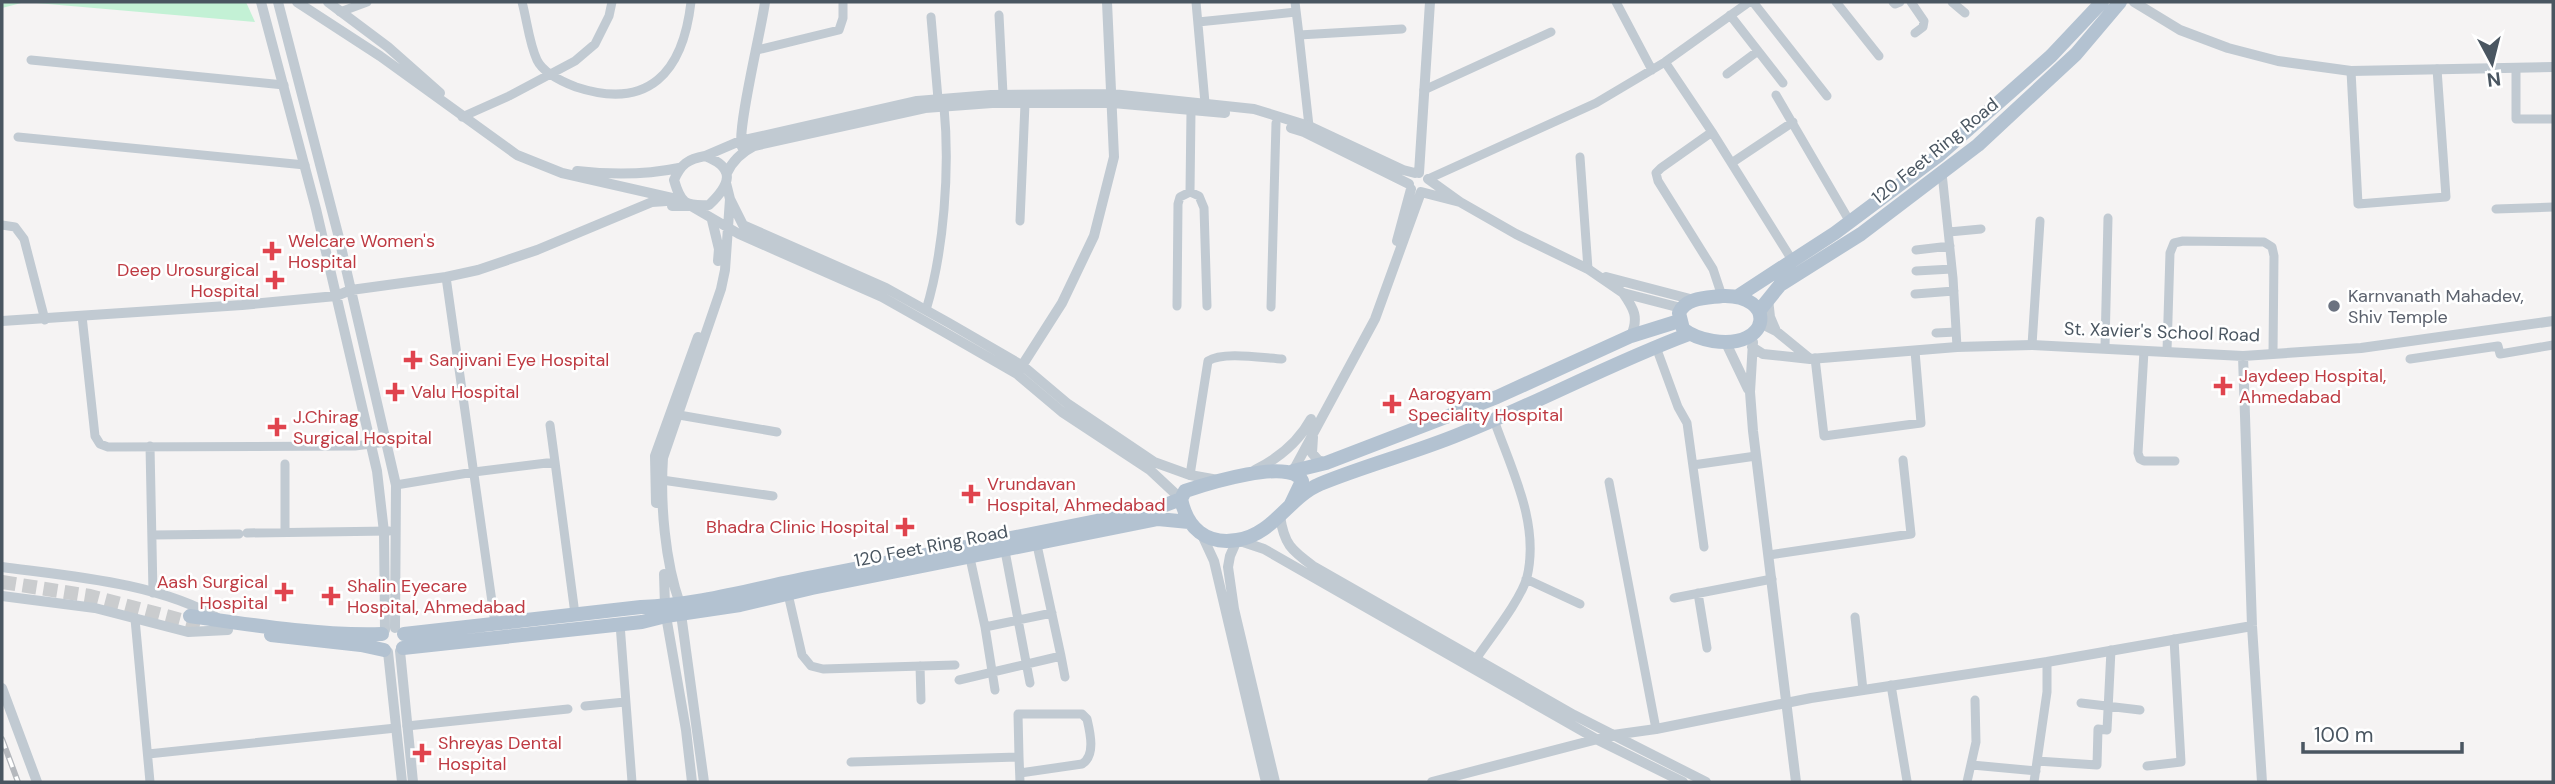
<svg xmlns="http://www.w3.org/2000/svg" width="2555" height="784" font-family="'DM Sans',sans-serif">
<rect width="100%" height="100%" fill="#f5f3f3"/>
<path fill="#c3f1d5" d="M 2,2 L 246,2 L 255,22 L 25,2 L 2,8 Z"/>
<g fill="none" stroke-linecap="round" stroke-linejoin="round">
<path stroke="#caccce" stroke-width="14" stroke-dasharray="14 7" stroke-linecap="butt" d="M 2,582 L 90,596 L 200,625"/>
<path stroke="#c1cad2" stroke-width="9" d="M 522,2 C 527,20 529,43 537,60 C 543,73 563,82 576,87 C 649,111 683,72 691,2
M 1196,2 L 1205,103
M 1295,2 L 1299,35
M 1616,2 L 1652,70
M 1753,2 L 1827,96
M 1836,2 L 1879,56
M 1893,2 L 1895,4 L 1900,2
M 1911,2 L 1924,21 L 1923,27 L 1915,33
M 1952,2 L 1965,13
M 340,12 L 367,2
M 999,15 L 1003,94
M 1730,15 L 1783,83
M 931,17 L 938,99
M 1198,22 L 1296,12
M 757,50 L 839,30 L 843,18 L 843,2
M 31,60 L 284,85
M 1665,62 L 1712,132
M 2516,68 L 2516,119 L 2553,119
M 2351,71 L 2358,204 L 2446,197 L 2437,69
M 1727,74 L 1758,51
M 1424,90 L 1551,32
M 1776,95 L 1850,222
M 462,117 L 509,96 L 575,61 L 595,44 L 609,16 L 612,2
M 1309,126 L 1299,35 L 1402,29
M 18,137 L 305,165
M 1580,157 L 1588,269
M 1733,162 L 1793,122
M 1942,173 L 1953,278 L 1957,347
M 1428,179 L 1596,103 L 1665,62 L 1749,2
M 1190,192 L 1199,196 L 1204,208 L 1207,306
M 1190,192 L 1191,111
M 2496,209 L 2553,207
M 1020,221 L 1025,104
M 2,225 L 15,227 L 24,239 L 45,320
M 1949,232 L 1981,229
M 1916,250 L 1950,246
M 1916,271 L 1952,269
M 446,277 L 495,623
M 1915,294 L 1954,291
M 1722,296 L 1713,269 L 1658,181 L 1656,173 L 1661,168 L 1712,132 L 1792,260
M 1177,306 L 1178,204 L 1180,197 L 1190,192
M 1271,307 L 1276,123
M 926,310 C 944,251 950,169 944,107
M 82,316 L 95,436 L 100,444 L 108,447 L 355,446 L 386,442
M 1936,333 L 1956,332
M 2032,345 L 2040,221
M 1656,347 L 1678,407 L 1687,423 L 1704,547
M 2105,347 L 2108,218
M 2144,351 L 2138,453 L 2140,459 L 2144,461 L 2175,461
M 2167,351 L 2170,253 L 2174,243 L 2183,241 L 2264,242 L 2272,247 L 2274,256 L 2273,353
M 1815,358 L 1824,436 L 1921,423 L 1915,351
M 2410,359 L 2498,346 L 2500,354 L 2553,345
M 679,415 L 777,432
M 550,425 L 555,462
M 150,446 L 153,593
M 285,464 L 285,532
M 1693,465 L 1756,456
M 1190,475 L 1208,361 C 1223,351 1263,358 1282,359
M 662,480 L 773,496
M 1609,482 L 1656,729
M 396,485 L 474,472 L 555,462 L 575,614
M 247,533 L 389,531
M 152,535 L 239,534
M 1005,551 L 1030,683
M 1769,555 L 1911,534 L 1903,460
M 970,558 L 985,627 L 995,690
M 1526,579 L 1580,604
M 1698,593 L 1707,648
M 788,594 L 802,655 L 811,666 L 823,669 L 955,665
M 1674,598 L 1772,579
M 1855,617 L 1863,690
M 135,619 L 150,782
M 620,624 L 632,782
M 985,627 L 1052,613
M 1061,656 L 1065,677
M 1476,659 C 1490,638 1521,600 1527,577 C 1540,523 1511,469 1494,420
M 920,666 L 921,700
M 959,680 L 1061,656 L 1037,545
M 1891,685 L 1907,781
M 2081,703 L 2140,710
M 585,706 L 625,702
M 407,726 L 568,709
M 148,754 L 396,728
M 1019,757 L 1018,714 L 1082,714 L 1087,719 C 1090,732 1096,756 1082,764 L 1020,773
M 2037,761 L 2097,765 L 2098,729 L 2107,730 L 2111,650
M 851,762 L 1019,757 L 1020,782
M 1972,765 L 2036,771
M 2147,766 L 2181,762 L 2174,639
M 1967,782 L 1976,742 L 1975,700
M 2034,782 L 2047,692 L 2047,662"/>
<path stroke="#c1cad2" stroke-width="10" d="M 261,2 L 316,209 L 377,471 L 384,532 L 385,630
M 278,2 L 338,234 L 396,485 L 395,628
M 297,2 L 380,56 L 517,155 L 562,173 L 672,198
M 328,2 L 388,47 L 440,93
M 2134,2 L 2180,30 L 2228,48 L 2278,61 L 2351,71 L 2553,67
M 1291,128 L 1304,132 L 1409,184
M 742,147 C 736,132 762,27 765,2
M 705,156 L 740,141 L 917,101 L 991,95 L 1112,94 L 1254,109 L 1309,126 L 1403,170 L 1415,173
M 705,156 C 737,168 730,185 709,205 C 685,206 681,204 674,180 C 681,164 688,159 705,156 Z
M 577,171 C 612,175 645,175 679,168
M 727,173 C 733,160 742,152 754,146 L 925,108 L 992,103 L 1113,103 L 1225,113
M 1419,173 L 1430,2
M 1428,179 L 1460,202 L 1516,234 L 1588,269 L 1623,293 L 1681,308
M 726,183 L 730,199 L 743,225 L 886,288 L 949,323 L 1023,366 L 1068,404 L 1154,462 L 1190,475 L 1218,480
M 672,206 L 691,206 L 739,234 L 882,297 L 944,332 L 1017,374 L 1062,412 L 1150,470 L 1181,499
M 712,220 L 719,249 L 718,261
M 1397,241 L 1411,189
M 1606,277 L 1694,300
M 1623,293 C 1634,309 1639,317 1631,336
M 1768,299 L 1770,317 L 1776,331
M 2,321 L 242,305 L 336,296 L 351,290 L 446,277 L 478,270 L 537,250 L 652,202 L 681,200
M 1760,323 L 1776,331 L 1809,358
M 1753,342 L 1750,392 L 1753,431 L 1796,782
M 1726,343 L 1748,389
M 1752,347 L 1763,354 L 1810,359 L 1957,347 L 2032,345 L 2243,356 L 2361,348 L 2553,321
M 2243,356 L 2252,626 L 2262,782
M 1018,372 L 1062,303 L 1094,236 L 1114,157 L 1107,2
M 1313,437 L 1312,453 L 1318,460 L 1326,463
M 1255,470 C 1279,458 1298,443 1311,419
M 1293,471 L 1375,319 L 1421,192 L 1460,202
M 656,503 L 655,456 L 698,337
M 1280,516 C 1284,544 1291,550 1313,566 L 1574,715 L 1706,782
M 1202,535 L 1214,561 L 1266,782
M 2,567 C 69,576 160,583 219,619
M 664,574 L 665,606
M 2,596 L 95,608 L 188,632 L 228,630
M 680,604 C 665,562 660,503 663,458 L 721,289 L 725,270 L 730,199
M 681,614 L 704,782
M 666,616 L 686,730 L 692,782
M 400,651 L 413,782
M 388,652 L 402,782
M 2,688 L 37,782
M 1275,782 L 1234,609 L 1228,567 L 1230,556 L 1237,540 L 1264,549 L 1598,740 L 1683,782
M 1432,782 L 1613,735 L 1656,729 L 1811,698 L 2047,662 L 2252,626"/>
<path stroke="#b3c2d1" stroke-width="14" d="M 1722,296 C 1777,294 1772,350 1713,341 C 1701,339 1692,336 1683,329 L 1679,313 C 1686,297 1707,298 1722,296 Z
M 1738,296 L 1835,233 L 1938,156 L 2051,56 L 2102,2
M 1759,311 L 1780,285 L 1861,234 L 1978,145 L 2076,54 L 2120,2
M 1293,471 L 1326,463 L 1451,415 L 1497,397 L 1631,336 L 1679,321
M 1291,504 L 1302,481 C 1291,457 1206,484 1185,491 L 1181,499 C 1187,528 1206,545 1237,540 C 1273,535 1289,497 1320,484 C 1366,465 1414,453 1460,434 C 1538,403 1611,363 1689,334
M 190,616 C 252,625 320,636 382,634
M 404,634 L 641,607 C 702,605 759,587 819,576 C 930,554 1041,533 1152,510 L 1181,499
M 271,635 L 361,645 L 384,650
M 403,648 L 642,622 L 666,616 L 740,605 L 812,588 L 1158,519 L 1189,522"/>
<defs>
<path id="rail" d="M 2,739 L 18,782"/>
</defs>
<use href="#rail" stroke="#b5b8bd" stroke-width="6"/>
<use href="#rail" stroke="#fff" stroke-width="3.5" stroke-dasharray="10" stroke-linecap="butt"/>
</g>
<g fill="#e0444e" stroke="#fff" stroke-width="2.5">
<path d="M268.5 240.5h7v7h7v7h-7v7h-7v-7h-7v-7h7z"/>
<path d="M271.5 269.5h7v7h7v7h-7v7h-7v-7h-7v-7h7z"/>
<path d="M409.5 349.5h7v7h7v7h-7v7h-7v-7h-7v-7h7z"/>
<path d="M2219.5 375.5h7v7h7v7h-7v7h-7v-7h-7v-7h7z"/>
<path d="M391.5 381.5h7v7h7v7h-7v7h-7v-7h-7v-7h7z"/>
<path d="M1388.5 393.5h7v7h7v7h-7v7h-7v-7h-7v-7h7z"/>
<path d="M273.5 416.5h7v7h7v7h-7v7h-7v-7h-7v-7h7z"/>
<path d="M967.5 483.5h7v7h7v7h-7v7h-7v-7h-7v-7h7z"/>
<path d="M901.5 516.5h7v7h7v7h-7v7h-7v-7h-7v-7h7z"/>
<path d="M280.5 581.5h7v7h7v7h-7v7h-7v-7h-7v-7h7z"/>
<path d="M327.5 585.5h7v7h7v7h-7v7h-7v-7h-7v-7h7z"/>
<path d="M418.5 742.5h7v7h7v7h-7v7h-7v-7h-7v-7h7z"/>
</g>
<circle fill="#6b7280" stroke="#fff" stroke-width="2.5" cx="2334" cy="306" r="7"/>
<g text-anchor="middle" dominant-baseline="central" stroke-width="5" stroke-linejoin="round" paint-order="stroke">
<g font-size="18" fill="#4a5661" stroke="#fff">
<text transform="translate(1935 151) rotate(-39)">120 Feet Ring Road</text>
<text transform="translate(2162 332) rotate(2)">St. Xavier's School Road</text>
<text transform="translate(931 546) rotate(-11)">120 Feet Ring Road</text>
</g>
<g font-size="18" fill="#be3a42" stroke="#fff" text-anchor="start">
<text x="288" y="241">Welcare Women's<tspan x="288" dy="21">Hospital</tspan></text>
<text x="259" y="270" text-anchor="end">Deep Urosurgical<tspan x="259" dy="21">Hospital</tspan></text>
<text x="429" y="360">Sanjivani Eye Hospital</text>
<text x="2239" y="376">Jaydeep Hospital,<tspan x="2239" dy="21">Ahmedabad</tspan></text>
<text x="411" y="392">Valu Hospital</text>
<text x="1408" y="394">Aarogyam<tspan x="1408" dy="21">Speciality Hospital</tspan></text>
<text x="293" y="417">J.Chirag<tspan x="293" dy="21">Surgical Hospital</tspan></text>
<text x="987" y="484">Vrundavan<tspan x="987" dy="21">Hospital, Ahmedabad</tspan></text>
<text x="889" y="527" text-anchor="end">Bhadra Clinic Hospital</text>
<text x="268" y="582" text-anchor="end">Aash Surgical<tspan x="268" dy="21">Hospital</tspan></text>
<text x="347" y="586">Shalin Eyecare<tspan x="347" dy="21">Hospital, Ahmedabad</tspan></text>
<text x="438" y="743">Shreyas Dental<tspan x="438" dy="21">Hospital</tspan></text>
</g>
<g font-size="18" fill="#5b616d" stroke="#fff" text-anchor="start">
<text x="2348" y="296">Karnvanath Mahadev,<tspan x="2348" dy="21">Shiv Temple</tspan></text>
</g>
</g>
<rect width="2555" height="784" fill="none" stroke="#4a5661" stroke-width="7"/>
<g transform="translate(2492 63) rotate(173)" stroke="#ffffff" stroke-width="5" paint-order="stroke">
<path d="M0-5L12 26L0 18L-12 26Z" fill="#4a5661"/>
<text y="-10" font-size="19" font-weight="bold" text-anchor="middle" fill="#4a5661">N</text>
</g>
<path d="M2303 742v10h159v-10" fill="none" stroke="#4a5661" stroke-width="3.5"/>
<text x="2314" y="742" font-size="21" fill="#4a5661" stroke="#ffffff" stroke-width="5" paint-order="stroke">100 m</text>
</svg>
